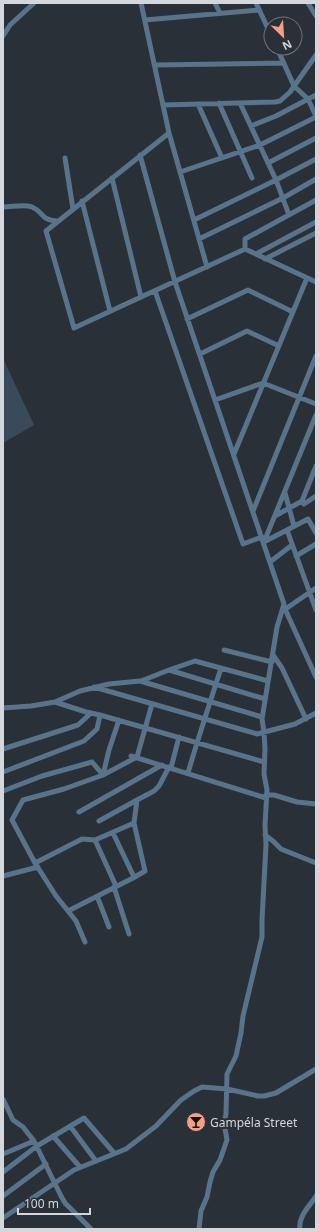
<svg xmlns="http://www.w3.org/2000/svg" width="319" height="1232" font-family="'Noto Sans',sans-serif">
<rect width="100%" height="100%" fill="#2a3037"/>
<path fill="#394a5a" d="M 3,358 L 34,425 L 3,443 Z"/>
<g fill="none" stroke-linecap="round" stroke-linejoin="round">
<path stroke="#59738b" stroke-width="5" d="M 141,3 L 169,133 L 207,267
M 215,3 L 220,13
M 256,3 L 271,35
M 308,3 L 316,16
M 145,20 L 259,10
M 3,36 L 10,25 L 34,3
M 277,48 L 294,86 L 308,99 L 316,116
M 155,65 L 284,63
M 219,103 L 252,178
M 240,103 L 276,180 L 289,215
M 198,104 L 222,158
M 163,105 L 275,102 L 280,101 L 290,92 L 316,55
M 251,126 L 276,116 L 316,95
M 169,133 L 46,231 L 74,328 L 245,249 L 316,282
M 140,155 L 175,282 L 284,604 L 277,627 L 262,719 L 264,732 L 265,749 L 264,774 L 267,790 L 265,825 L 266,845 L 262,920 L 262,937 L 243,1016 L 241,1033 L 236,1056 L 227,1074 L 226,1114 L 224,1123 L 227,1140 L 220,1160 L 213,1172 L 210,1182 L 207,1197 L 201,1211 L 199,1229
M 65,158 L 73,209
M 268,163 L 316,138
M 180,172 L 260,145 L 316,117
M 112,178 L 141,297
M 82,201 L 110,311
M 3,207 C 12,207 24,204 32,207 C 44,212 40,220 57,221
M 194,220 L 276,180 L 316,159
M 199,239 L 283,198 L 316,179
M 245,249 L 245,239 L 316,200
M 256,254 L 316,222
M 265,259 L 316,233
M 155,291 L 243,544 L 262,537
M 187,319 L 248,290 L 293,312
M 200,354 L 247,331 L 279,346
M 215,400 L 263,383 L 316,404
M 234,454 L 307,278
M 316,466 L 302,501 L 304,504 L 316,496
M 285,493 L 294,526
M 253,511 L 316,356
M 275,516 L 302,501
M 287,530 L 316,610
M 264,542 L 316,415
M 264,542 L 308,519 L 316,533
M 296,556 L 316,544
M 270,562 L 292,545
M 285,609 L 316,677
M 284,610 L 316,588
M 224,650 L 272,662
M 273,655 L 282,668 L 306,719
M 169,670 L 195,661 L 268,681
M 141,681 L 169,670 L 265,699
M 94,687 L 257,734 L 295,724 L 316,713
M 55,702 L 80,691 L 109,684 L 140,681 L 262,717
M 3,708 L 31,706 L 55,702 L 86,712 L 100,715 L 264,762
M 3,749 L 78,725 L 91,713
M 131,756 L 266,798
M 171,768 L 179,737
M 3,772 L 84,741 L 97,729 L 100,715
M 188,773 C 198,738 210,703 221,668
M 103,775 L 109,750 L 119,720
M 3,791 L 42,776 L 92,762 L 103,775
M 266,795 L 274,795 L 297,802 L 316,804
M 79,812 L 162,765
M 99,821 L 137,800
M 113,833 L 134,877
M 265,835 L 273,841 L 281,849 L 316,863
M 95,840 L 116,886
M 35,863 L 82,839 L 95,840 L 134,823 L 137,800 L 154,791 L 159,786 L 169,767
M 3,876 L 38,867
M 114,887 L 129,934
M 97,896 L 109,927
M 68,911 L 133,878 L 145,871 L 134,823
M 85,942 L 76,921 L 56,896 L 35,863 L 12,820 L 23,800 L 64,789 L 103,775 L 137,757 L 152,704
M 3,1099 L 13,1120 L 23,1127 L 34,1141 L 61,1196 L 65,1203 L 91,1229
M 70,1126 L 96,1161
M 53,1136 L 80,1167
M 3,1154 L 34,1141
M 3,1172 L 37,1146 L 84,1118 L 114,1153
M 3,1196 L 46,1164
M 3,1218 L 74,1170 L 126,1149 L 156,1126 L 181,1100 L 194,1091 L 202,1087 L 227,1089 L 258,1096 L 264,1096 L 276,1093 L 316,1069
M 300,1229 C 298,1216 310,1206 316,1196"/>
</g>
<defs>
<symbol id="bar-disc" viewBox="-11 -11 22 22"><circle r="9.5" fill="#f39f85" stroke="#2a3037"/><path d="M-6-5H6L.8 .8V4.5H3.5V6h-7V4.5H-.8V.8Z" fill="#111"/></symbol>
</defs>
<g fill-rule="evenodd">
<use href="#bar-disc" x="185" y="1111" width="22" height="22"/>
</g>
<g text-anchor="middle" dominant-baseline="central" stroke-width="4" stroke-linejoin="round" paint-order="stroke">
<g font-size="12" fill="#d3d7db" stroke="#2a3037" text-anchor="start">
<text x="210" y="1122">Gampéla Street</text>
</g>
</g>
<rect width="319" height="1232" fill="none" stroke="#d3d7db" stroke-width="8"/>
<g transform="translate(283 36) rotate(155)"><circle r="19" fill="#2a3037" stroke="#6e7379"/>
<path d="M0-3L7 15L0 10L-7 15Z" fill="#f39f85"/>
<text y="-6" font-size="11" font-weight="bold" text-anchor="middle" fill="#d3d7db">N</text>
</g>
<path d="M18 1208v6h72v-6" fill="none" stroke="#d3d7db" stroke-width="2"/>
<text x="24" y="1208" font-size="12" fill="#d3d7db" stroke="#2a3037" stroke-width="3" paint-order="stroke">100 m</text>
</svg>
